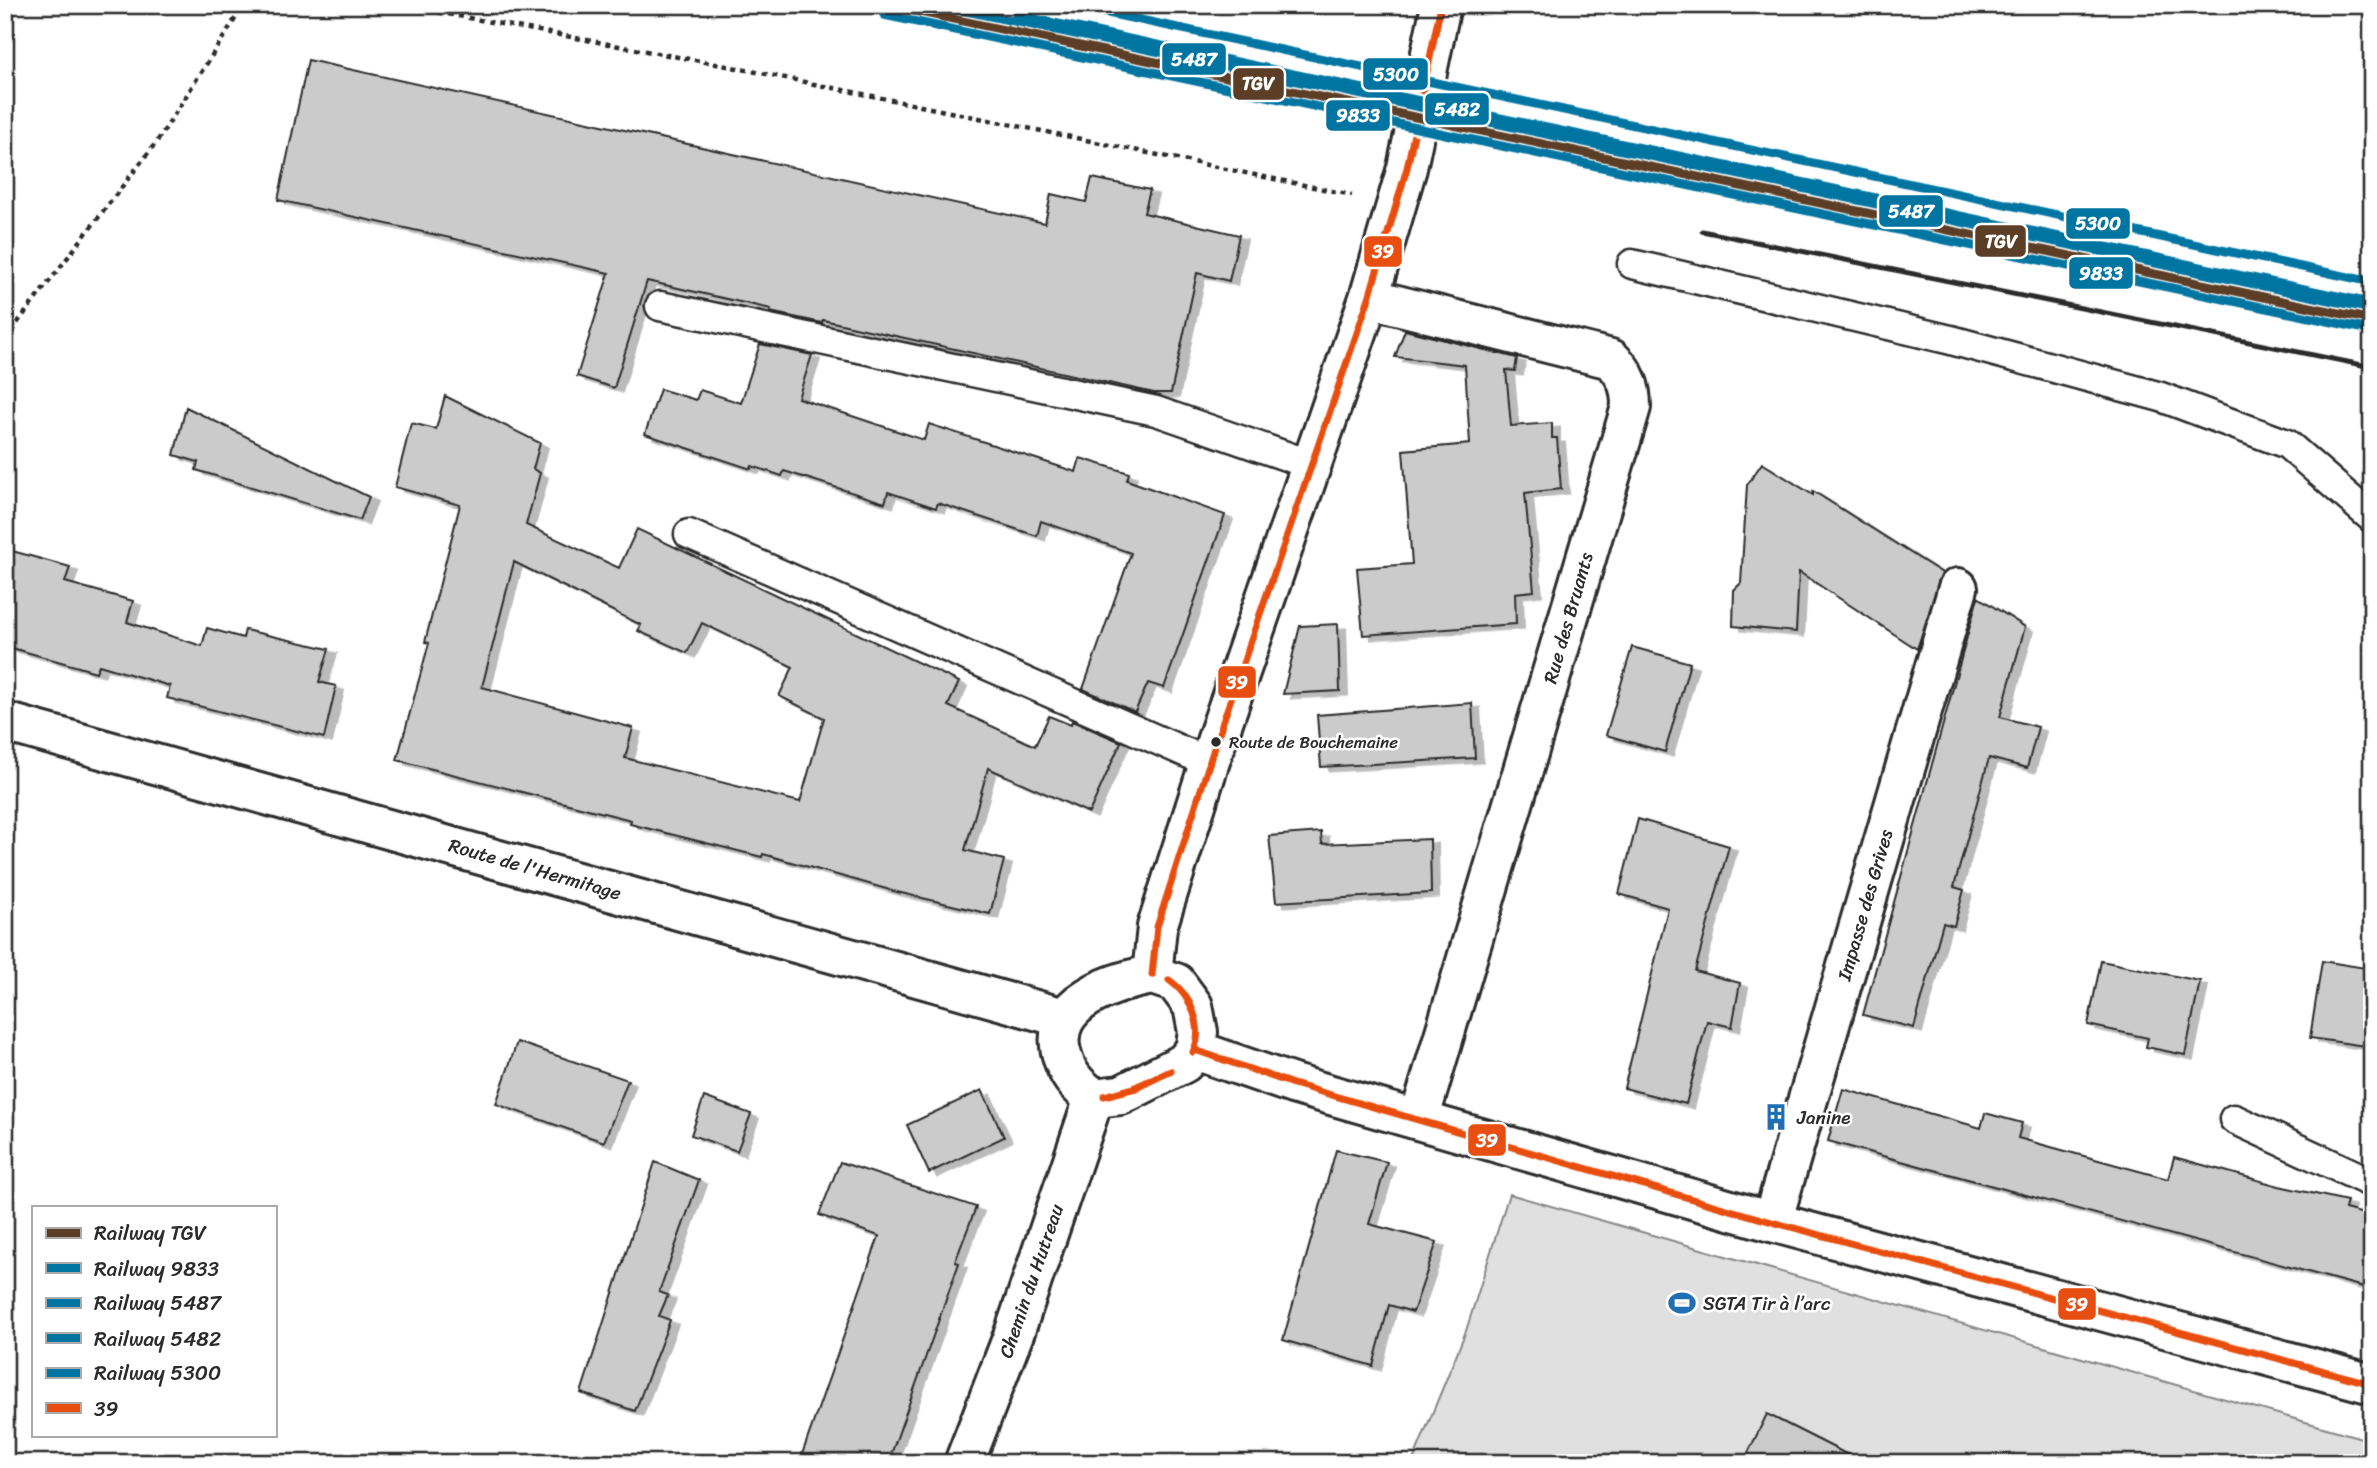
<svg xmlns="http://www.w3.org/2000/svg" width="2377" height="1468" font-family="Sriracha,sans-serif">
<defs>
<filter id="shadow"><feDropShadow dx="8" dy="4.5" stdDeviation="0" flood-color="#0004"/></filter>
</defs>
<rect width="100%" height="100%" fill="#fff"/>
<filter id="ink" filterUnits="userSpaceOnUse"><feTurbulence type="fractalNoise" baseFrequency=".0143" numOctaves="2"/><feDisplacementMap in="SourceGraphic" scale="14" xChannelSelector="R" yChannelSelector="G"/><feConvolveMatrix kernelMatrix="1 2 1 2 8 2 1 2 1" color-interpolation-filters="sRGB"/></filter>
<g filter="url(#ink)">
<path fill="#e0e0e0" stroke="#868686" stroke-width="2" d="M 1509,1194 L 2372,1441 L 2372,1463 L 1412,1463 L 1466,1331 Z"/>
<path fill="#cbcbcb" stroke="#2b2b2b" stroke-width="2" fill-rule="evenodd" filter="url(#shadow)" d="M 308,60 L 1045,223 L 1051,194 L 1086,202 L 1092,178 L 1150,190 L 1144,213 L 1239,235 L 1229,281 L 1197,273 L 1171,393 L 1154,393 L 823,320 L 822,323 L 770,312 L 771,309 L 647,281 L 614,388 L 577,376 L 609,273 L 278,200 Z
M 1405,330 L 1517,358 L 1515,371 L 1506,370 L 1511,426 L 1552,423 L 1552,438 L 1557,438 L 1561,489 L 1525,493 L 1534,591 L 1515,593 L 1516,624 L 1363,635 L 1357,568 L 1412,564 L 1403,450 L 1470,444 L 1465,365 L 1395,357 Z
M 760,344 L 812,355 L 798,398 L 924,440 L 929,424 L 1076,472 L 1080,458 L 1129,473 L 1127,480 L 1225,515 L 1164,688 L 1148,683 L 1135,712 L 1083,689 L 1131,553 L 1041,521 L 1037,536 L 938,503 L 936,508 L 888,492 L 885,503 L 784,471 L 782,476 L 752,466 L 751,469 L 645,434 L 660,389 L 696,400 L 700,390 L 741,403 Z
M 445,396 L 540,443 L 533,469 L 540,473 L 526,525 L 619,568 L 637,529 L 959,682 L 948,706 L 1035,746 L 1049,716 L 1071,725 L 1072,721 L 1121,742 L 1089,813 L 988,768 L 965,850 L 1004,860 L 990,914 L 897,892 L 763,854 L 762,857 L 630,824 L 631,820 L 397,760 L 429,643 L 425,642 L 460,505 L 395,487 L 411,423 L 436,429 ZM 514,562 L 641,625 L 638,631 L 687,653 L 702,623 L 793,667 L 779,696 L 824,718 L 800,802 L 625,758 L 633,728 L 482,687 Z
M 186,407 L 369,497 L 360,520 L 196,470 L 198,462 L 174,455 Z
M 1762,463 L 1813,495 L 1813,491 L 1942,573 L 1917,649 L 1799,572 L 1796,632 L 1733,626 L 1734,590 L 1741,583 L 1747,485 Z
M 5,549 L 70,567 L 65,582 L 133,601 L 127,622 L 202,646 L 207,628 L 243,638 L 245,630 L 329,649 L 319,682 L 336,686 L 324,738 L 167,698 L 170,686 L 99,665 L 96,672 L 5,646 Z
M 1978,597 L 2025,627 L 2000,717 L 2038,727 L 2027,768 L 1989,758 L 1954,887 L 1964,890 L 1954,926 L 1943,923 L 1914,1028 L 1863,1015 Z
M 1338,624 L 1340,691 L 1283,694 L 1300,626 Z
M 1632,647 L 1690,663 L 1665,752 L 1606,735 Z
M 1472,703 L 1475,758 L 1321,767 L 1317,715 Z
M 1638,819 L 1729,846 L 1695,971 L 1740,983 L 1732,1027 L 1707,1021 L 1686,1104 L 1624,1088 L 1668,908 L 1619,894 Z
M 1321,832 L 1322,844 L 1430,839 L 1431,893 L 1276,902 L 1269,836 Z
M 2101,961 L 2200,981 L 2185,1055 L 2146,1047 L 2148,1038 L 2088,1025 Z
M 2322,961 L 2372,969 L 2372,1047 L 2310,1038 Z
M 517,1042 L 628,1080 L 604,1142 L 496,1104 Z
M 1843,1089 L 1981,1128 L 1985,1113 L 2022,1123 L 2018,1138 L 2168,1179 L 2174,1157 L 2279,1186 L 2347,1201 L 2345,1209 L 2372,1216 L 2372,1256 L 2363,1287 L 1828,1141 Z
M 982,1090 L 1004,1137 L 929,1173 L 907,1125 Z
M 704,1097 L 751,1114 L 737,1151 L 691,1135 Z
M 1336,1150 L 1387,1162 L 1369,1224 L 1437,1242 L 1413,1312 L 1389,1305 L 1373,1366 L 1283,1340 Z
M 655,1162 L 699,1180 L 659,1292 L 668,1295 L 659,1316 L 670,1320 L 635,1411 L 581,1393 Z
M 840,1162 L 976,1207 L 955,1262 L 959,1263 L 888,1463 L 799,1463 L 879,1236 L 819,1215 Z
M 1767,1414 L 1864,1463 L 1743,1463 Z"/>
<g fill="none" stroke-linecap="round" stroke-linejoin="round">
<defs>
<path id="lane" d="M 1632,264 L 1951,340 L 2161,397 L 2287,444 L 2372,518
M 660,306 L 1156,411 L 1312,465
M 689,534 L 1210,763
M 2234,1119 L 2372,1183"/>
<path id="street" d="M 1369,298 L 1611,359 C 1626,373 1631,387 1631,407 L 1419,1120
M 1152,975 L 1157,927 L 1217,739 L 1369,298 L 1407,168 L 1441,5
M 1772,1222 L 1958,588"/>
<path id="secondary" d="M 5,722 L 1064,1018
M 1152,975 L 1176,983 L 1193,1006 L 1198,1032 L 1195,1050 L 1184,1063 L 1121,1095 L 1094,1098 C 1076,1085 1067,1075 1061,1052 C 1049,1002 1114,982 1152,975 Z
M 1195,1050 L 1293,1084 L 1772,1222 L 2372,1384
M 964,1463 L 1015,1331 L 1094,1098"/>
</defs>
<use href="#lane" stroke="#2b2b2b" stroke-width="33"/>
<use href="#street" stroke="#2b2b2b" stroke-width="44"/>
<use href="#secondary" stroke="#2b2b2b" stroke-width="44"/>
<path stroke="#2b2b2b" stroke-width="4.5" stroke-dasharray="5 5" stroke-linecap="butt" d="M 399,5 L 732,67 L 1352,195
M 5,339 L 158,140 L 244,5"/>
<use href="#lane" stroke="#fff" stroke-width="28"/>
<use href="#street" stroke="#fff" stroke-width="38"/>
<use href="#secondary" stroke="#fff" stroke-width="38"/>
<path stroke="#2b2b2b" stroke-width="5" d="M 1702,231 L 2372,367"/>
<defs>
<path id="bus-1" d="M 1152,975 L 1157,927 L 1217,739 L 1369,298 L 1407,168 L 1441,5
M 1169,980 C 1191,995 1205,1028 1193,1052
M 1195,1050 L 1293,1084 L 1772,1222 L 2372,1384
M 1104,1096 L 1133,1088 L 1171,1071
M 1104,1096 L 1136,1088 L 1171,1071"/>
</defs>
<use href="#bus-1" stroke="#fff" stroke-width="12"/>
<use href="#bus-1" stroke="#e84e0f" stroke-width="7"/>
<defs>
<path id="rail-1" d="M 887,5 L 2372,320"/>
<path id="rail-2" d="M 884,15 L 2370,330"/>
<path id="rail-3" d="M 938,5 L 2372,309"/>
<path id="rail-4" d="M 1016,15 L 2370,303"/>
<path id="rail-5" d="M 1070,5 L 2372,282"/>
</defs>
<use href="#rail-1" stroke="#fff" stroke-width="14"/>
<use href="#rail-2" stroke="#fff" stroke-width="14"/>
<use href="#rail-3" stroke="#fff" stroke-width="14"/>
<use href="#rail-4" stroke="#fff" stroke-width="14"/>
<use href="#rail-5" stroke="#fff" stroke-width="14"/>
<use href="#rail-1" stroke="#5c3e26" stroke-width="9"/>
<use href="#rail-2" stroke="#0075a1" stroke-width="9"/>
<use href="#rail-3" stroke="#0075a1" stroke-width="9"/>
<use href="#rail-4" stroke="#0075a1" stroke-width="9"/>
<use href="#rail-5" stroke="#0075a1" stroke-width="9"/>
</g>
</g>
<defs>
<symbol id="building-bare" viewBox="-9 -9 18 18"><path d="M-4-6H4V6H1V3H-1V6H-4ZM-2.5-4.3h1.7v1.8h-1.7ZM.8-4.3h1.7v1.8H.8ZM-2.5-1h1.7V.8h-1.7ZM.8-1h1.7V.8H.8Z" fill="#1f6fb2" stroke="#fff" stroke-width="2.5" paint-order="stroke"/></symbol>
<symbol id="stadium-bare" viewBox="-9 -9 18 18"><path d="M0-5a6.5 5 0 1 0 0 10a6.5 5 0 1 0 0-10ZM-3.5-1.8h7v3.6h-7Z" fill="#1f6fb2" stroke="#fff" stroke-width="2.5" paint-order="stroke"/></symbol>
</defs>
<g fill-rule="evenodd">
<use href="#building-bare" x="1757" y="1098" width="38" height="38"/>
<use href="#stadium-bare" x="1663" y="1284" width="38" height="38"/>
</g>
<circle fill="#2b2b2b" stroke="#fff" stroke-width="2.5" cx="1216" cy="742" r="6"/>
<g text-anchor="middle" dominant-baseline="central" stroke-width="5" stroke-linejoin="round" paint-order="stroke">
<g font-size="17" fill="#2b2b2b" stroke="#fff" text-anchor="start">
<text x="1229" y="742">Route de Bouchemaine</text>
</g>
<g font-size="19" fill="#2b2b2b" stroke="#fff">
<text transform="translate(1568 618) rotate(-74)">Rue des Bruants</text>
<text transform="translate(535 869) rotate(16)">Route de l'Hermitage</text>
<text transform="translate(1865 905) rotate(-74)">Impasse des Grives</text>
<text transform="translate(1031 1281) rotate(-71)">Chemin du Hutreau</text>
</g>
<g font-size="19" fill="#2b2b2b" stroke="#fff" text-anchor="start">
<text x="1797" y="1117">Janine</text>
<text x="1703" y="1303">SGTA Tir à l’arc</text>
</g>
</g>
<g stroke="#fff" stroke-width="2.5">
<rect x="1161" y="42" width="66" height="34" rx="7" fill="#0075a1"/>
<rect x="1362" y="57" width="67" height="34" rx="7" fill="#0075a1"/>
<rect x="1232" y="67" width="53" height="34" rx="7" fill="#5c3e26"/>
<rect x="1424" y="92" width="66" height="34" rx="7" fill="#0075a1"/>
<rect x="1325" y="99" width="66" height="33" rx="7" fill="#0075a1"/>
<rect x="1878" y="194" width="66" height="34" rx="7" fill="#0075a1"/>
<rect x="2065" y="207" width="66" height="33" rx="7" fill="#0075a1"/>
<rect x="1974" y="224" width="53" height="34" rx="7" fill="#5c3e26"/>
<rect x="1363" y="235" width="40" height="33" rx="7" fill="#e84e0f"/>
<rect x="2068" y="256" width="66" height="34" rx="7" fill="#0075a1"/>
<rect x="1217" y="665" width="40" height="34" rx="7" fill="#e84e0f"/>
<rect x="1467" y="1123" width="40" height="34" rx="7" fill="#e84e0f"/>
<rect x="2057" y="1287" width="40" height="34" rx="7" fill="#e84e0f"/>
</g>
<g font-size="19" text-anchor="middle" font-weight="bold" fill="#fff">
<text x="1194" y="66">5487</text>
<text x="1396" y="81">5300</text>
<text x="1258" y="90">TGV</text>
<text x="1457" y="116">5482</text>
<text x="1358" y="122">9833</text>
<text x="1911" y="218">5487</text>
<text x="2098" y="230">5300</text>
<text x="2001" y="248">TGV</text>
<text x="1383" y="258">39</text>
<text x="2101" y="280">9833</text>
<text x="1237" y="689">39</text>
<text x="1487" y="1147">39</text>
<text x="2077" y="1311">39</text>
</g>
<rect width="2377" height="1468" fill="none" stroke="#fff" stroke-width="28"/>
<rect x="14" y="14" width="2349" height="1440" fill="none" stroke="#2b2b2b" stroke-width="2.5" filter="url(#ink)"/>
<rect x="32" y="1206" width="245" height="231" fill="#ffffff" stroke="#aaaaaa" stroke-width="2"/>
<rect x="46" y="1228" width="35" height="10" fill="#5c3e26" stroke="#aaaaaa" stroke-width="2"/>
<text x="94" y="1240" font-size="21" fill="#2b2b2b">Railway TGV</text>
<rect x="46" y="1263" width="35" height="10" fill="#0075a1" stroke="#aaaaaa" stroke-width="2"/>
<text x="94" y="1276" font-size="21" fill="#2b2b2b">Railway 9833</text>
<rect x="46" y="1298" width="35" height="10" fill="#0075a1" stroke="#aaaaaa" stroke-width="2"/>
<text x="94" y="1310" font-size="21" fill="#2b2b2b">Railway 5487</text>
<rect x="46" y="1333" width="35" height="10" fill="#0075a1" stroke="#aaaaaa" stroke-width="2"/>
<text x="94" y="1346" font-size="21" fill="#2b2b2b">Railway 5482</text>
<rect x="46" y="1368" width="35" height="10" fill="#0075a1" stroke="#aaaaaa" stroke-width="2"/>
<text x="94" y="1380" font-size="21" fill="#2b2b2b">Railway 5300</text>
<rect x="46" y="1403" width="35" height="10" fill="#e84e0f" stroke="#aaaaaa" stroke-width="2"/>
<text x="94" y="1416" font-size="21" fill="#2b2b2b">39</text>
</svg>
